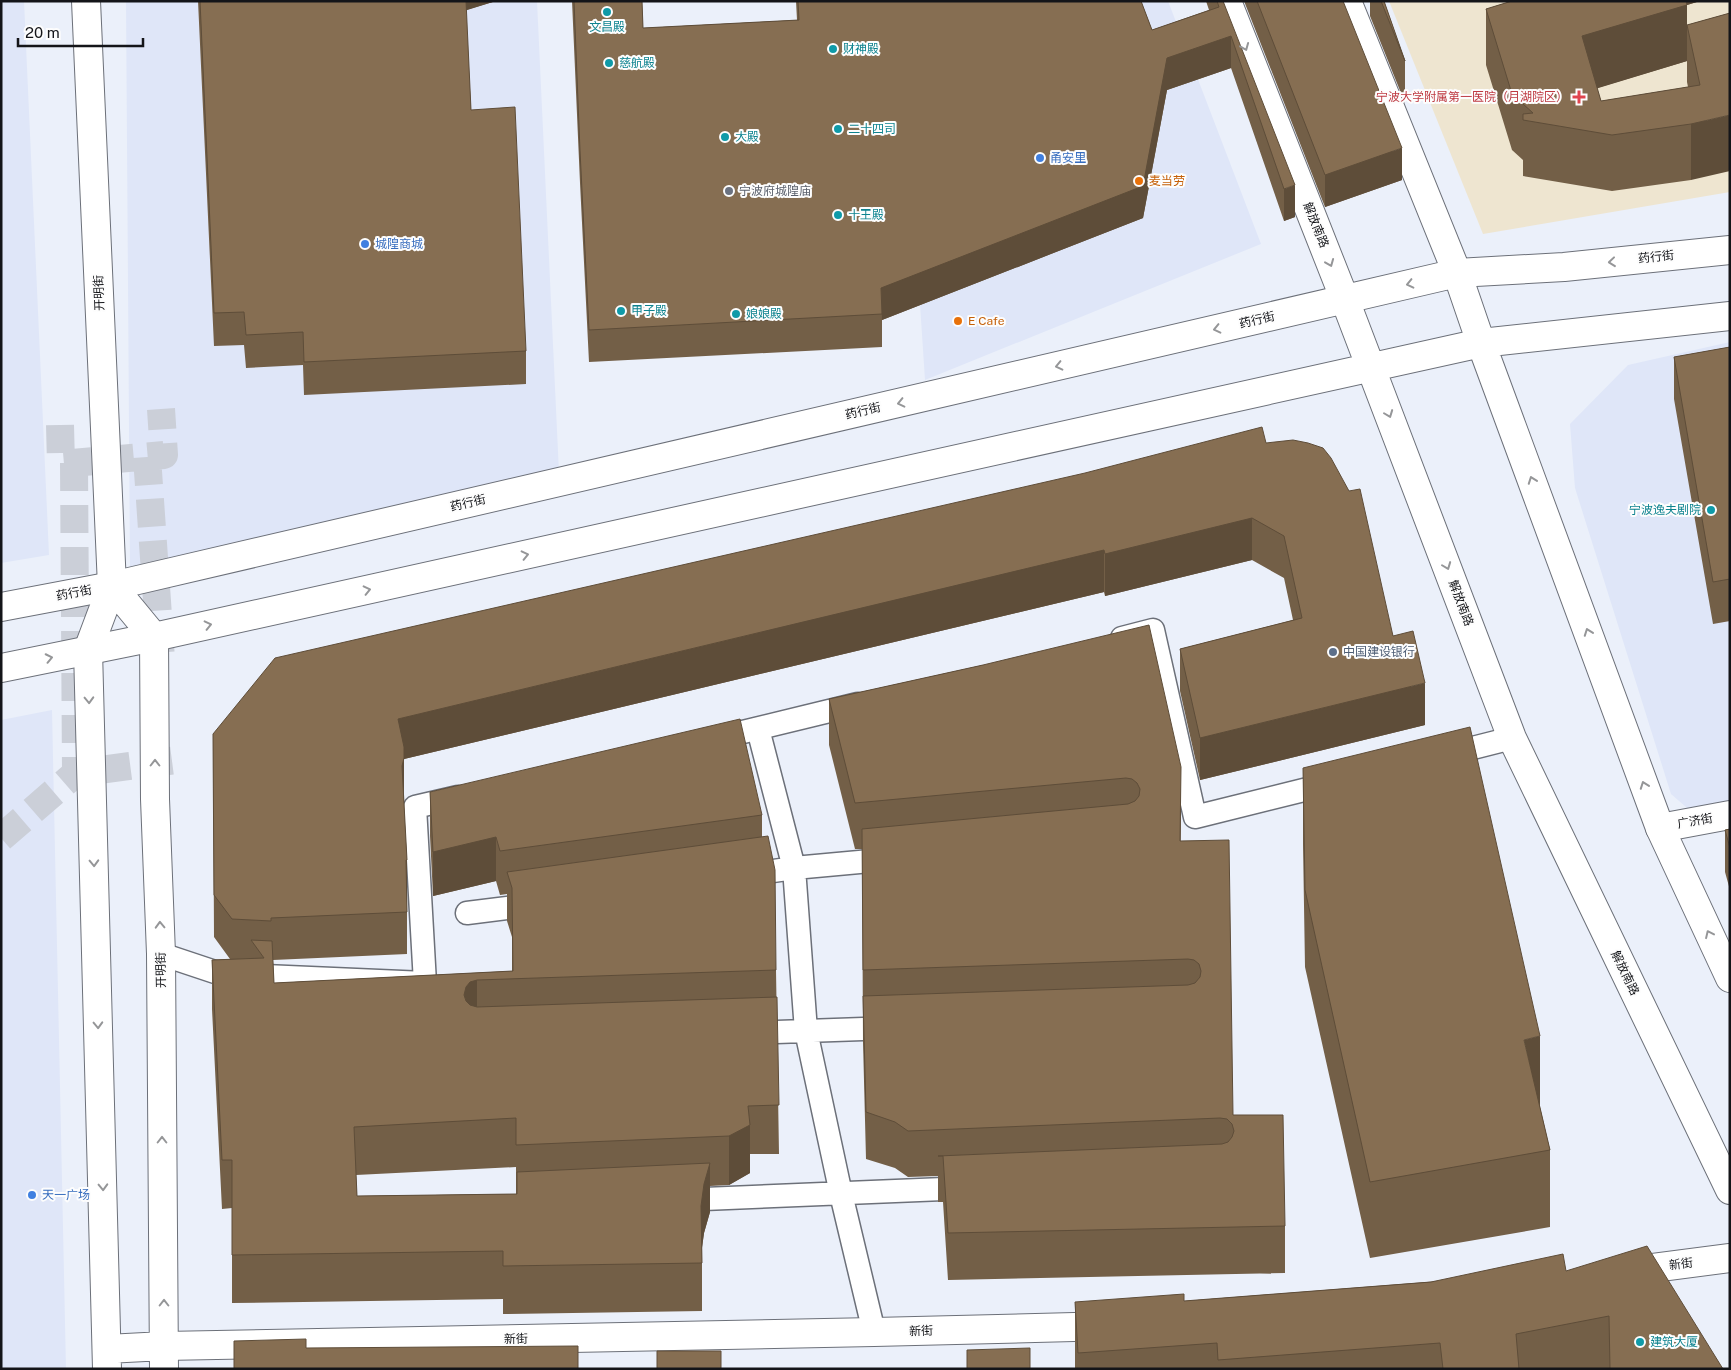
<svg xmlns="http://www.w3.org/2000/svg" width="1731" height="1370" font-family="'Public Sans','Noto Sans SC',sans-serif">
<rect width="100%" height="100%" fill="#ebf0fa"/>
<path fill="#dfe6f8" d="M 1,1 L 24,1 L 49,555 L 1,563 Z
M 126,1 L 537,1 L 559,473 L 130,567 Z
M 900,1 L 1168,1 L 1261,244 L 925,380 Z
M 1730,342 L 1730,806 L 1694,814 L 1671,794 L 1575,488 L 1570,424 L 1628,365 Z
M 52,710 L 66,1369 L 1,1369 L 1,720 Z"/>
<path fill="#eee5d0" d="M 1389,1 L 1730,1 L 1730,192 L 1483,234 Z"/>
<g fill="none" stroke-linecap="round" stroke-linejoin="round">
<path stroke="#cbcfd8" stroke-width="28" stroke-dasharray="28 14" stroke-linecap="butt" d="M 60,425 L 61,464 L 164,455 L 161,409
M 147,457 L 161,659
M 74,463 L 76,773
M 1,838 L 76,773 L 184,759"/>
<defs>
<path id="service" d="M 1122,638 L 1153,630 L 1195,817 L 1332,783
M 758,729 L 794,868 L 806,1031 L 841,1194 L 874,1332
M 714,739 L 858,704
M 1445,755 L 1512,738
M 745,875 L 794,868 L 892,859
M 467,913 L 538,904
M 161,954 L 221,974 L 425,983 L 415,807 L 458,797
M 747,1033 L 892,1028
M 680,1200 L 968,1188"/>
<path id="pedestrian" d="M 86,1 L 112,586"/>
<path id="minor" d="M 1660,828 L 1730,815"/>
<path id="tertiary" d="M 112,586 L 154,637 L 155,799 L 161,954 L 164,1369
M 1622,1272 L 1730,1258
M 107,1349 L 164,1346 L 874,1332 L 1113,1326
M 107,1369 L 88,650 L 112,586"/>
<path id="primary" d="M 1227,1 L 1345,300 L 1512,738 L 1730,1190
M 1347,1 L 1457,273 L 1481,343 L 1660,828 L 1730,978
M 1,607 L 112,586 L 1457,273 L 1564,267 L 1730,250
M 1,668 L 154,637 L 1481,343 L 1730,316"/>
</defs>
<use href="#service" stroke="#6c7079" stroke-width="25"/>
<use href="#pedestrian" stroke="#6c7079" stroke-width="30"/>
<use href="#minor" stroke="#6c7079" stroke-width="30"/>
<use href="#tertiary" stroke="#6c7079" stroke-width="30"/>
<use href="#primary" stroke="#6c7079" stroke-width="30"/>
<use href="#service" stroke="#fff" stroke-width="22"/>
<use href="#pedestrian" stroke="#fff" stroke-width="28"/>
<use href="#minor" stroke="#fff" stroke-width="28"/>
<use href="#tertiary" stroke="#fff" stroke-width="28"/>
<use href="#primary" stroke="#fff" stroke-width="28"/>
</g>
<path fill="#735f47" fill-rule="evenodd" d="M 198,1 L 496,1 L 466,10 L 471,110 L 526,351 L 526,384 L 304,395 L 303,365 L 246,368 L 244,345 L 214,346 Z
M 572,1 L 642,1 L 643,28 L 797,20 L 796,1 L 1141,1 L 1152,30 L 1209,10 L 1206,1 L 1223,1 L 1295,217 L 1284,221 L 1231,68 L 1167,90 L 1143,218 L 882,320 L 882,347 L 589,362 L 580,183 Z
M 1244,1 L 1343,1 L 1402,180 L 1325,207 Z
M 1370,1 L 1384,1 L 1405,61 L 1405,103 L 1370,16 Z
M 1512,1 L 1700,1 L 1687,5 L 1687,25 L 1730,13 L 1691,180 L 1612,191 L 1523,176 L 1523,160 L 1512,150 L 1486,65 L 1486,9 ZM 1687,61 L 1687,82 L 1688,87 L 1601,101 L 1597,88 Z
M 1730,347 L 1730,621 L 1713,624 L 1674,399 L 1674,357 Z
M 1266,443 L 1393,636 L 1425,725 L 1200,780 L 1180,691 L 1180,649 L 1293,620 L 1284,578 L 1252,560 L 1105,596 L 1104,592 L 404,759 L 404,801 L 407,902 L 407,954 L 273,960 L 274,983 L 512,971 L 512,937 L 507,921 L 507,894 L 500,895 L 496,881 L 433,896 L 430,836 L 430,792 L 762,815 L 762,837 L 776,970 L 779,1154 L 750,1154 L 750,1173 L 729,1185 L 710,1186 L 710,1212 L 704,1233 L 702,1248 L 702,1311 L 503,1314 L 503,1299 L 232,1303 L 232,1208 L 222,1209 L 212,1009 L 212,960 L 230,959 L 214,937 L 213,734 ZM 516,1167 L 516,1194 L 357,1196 L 356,1175 Z
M 983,665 L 1181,814 L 1180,841 L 1233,1115 L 1285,1226 L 1285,1273 L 948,1280 L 943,1202 L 938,1202 L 938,1176 L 908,1177 L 895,1168 L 866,1159 L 863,1042 L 862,849 L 855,849 L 829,745 L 829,699 Z
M 1303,768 L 1540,1107 L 1550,1150 L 1550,1227 L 1370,1258 L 1305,967 L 1303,844 Z
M 1730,829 L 1730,890 L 1725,872 L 1725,830 Z
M 1566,1271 L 1723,1369 L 1075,1369 L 1075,1302 L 1184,1301 Z"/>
<path fill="#5e4d39" d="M 464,1 L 496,1 L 464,11 Z
M 1670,1 L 1700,1 L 1687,5 L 1687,61 L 1582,93 L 1582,36 Z
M 1231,36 L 1231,68 L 1167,90 L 1143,218 L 882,320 L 881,288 L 1167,58 Z
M 1730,115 L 1730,171 L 1691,180 L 1691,124 Z
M 1402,148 L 1402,180 L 1325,207 L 1325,175 Z
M 1295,185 L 1295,217 L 1284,221 L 1284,189 Z
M 1252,518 L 1252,560 L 1105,596 L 1105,554 Z
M 1104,550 L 1104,592 L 404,759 L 404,800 L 398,719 Z
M 1425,683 L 1425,725 L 1200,780 L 1200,738 Z
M 1181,767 L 1181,814 L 1180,887 L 1180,841 Z
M 496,837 L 496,881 L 433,896 L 433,852 Z
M 406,860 L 407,860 L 407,902 L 406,902 Z
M 477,980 L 477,1029 L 464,995 L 466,987 L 470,982 Z
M 1540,1036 L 1540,1113 L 1524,1040 Z
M 750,1125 L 750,1173 L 729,1185 L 729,1136 Z
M 710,1163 L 710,1212 L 704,1233 L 701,1254 L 701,1206 L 704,1184 Z"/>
<path fill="#866e52" stroke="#5e4d39" d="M 200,1 L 466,1 L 471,110 L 515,107 L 526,351 L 304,362 L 303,332 L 246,335 L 244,312 L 214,313 Z
M 574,1 L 642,1 L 643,28 L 799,20 L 798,1 L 1141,1 L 1152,30 L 1219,7 L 1217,1 L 1223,1 L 1295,185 L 1284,189 L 1231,36 L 1167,58 L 1143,186 L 881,288 L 882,314 L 589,330 L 580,151 Z
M 1257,1 L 1343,1 L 1402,148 L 1325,175 Z
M 1381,1 L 1384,1 L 1405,61 Z
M 1512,1 L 1686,1 L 1687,5 L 1582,36 L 1601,101 L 1700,85 L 1687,25 L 1730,13 L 1730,115 L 1691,124 L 1612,135 L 1523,120 L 1523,114 L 1533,113 L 1512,94 L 1486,9 Z
M 1730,347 L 1730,579 L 1713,582 L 1674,357 Z
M 1262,427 L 1266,443 L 1293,440 L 1308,443 L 1323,448 L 1331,458 L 1349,491 L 1360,489 L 1393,636 L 1413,631 L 1425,683 L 1200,738 L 1180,649 L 1302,618 L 1284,536 L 1252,518 L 1105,554 L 1104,550 L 398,719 L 404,747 L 404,758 L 402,766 L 407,860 L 406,860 L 407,912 L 271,918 L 271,921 L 232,919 L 214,895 L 213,734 L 275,658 L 1085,473 Z
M 1149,625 L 1181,767 L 1180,841 L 1229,840 L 1233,1115 L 1283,1115 L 1285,1226 L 948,1233 L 943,1156 L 938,1156 L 1222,1144 L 1228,1142 L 1232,1137 L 1234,1131 L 1232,1124 L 1227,1119 L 1220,1118 L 908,1131 L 895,1122 L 866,1112 L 863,996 L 1188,985 L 1195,983 L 1200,977 L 1201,971 L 1199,964 L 1194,960 L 1188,959 L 863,970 L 862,829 L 1128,804 L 1135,801 L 1139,796 L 1140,789 L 1137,783 L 1132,779 L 1126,778 L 855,803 L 829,699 L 983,665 Z
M 740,719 L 762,815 L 500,851 L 496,837 L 433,852 L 430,792 Z
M 1470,727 L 1540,1036 L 1524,1040 L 1550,1150 L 1370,1182 L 1305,890 L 1303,768 Z
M 1730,829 L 1730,848 L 1725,830 Z
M 768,836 L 775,870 L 776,970 L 477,980 L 470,982 L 466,987 L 464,995 L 466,1001 L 470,1005 L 477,1007 L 777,997 L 779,1105 L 748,1106 L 750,1125 L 729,1136 L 516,1145 L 516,1118 L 354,1127 L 357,1196 L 517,1194 L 517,1172 L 710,1163 L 704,1184 L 701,1206 L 702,1263 L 503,1266 L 503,1251 L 232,1255 L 232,1160 L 222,1160 L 212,960 L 264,958 L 251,940 L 272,941 L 274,983 L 513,971 L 512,888 L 507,872 Z
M 1647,1246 L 1723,1369 L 1610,1369 L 1609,1316 L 1516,1334 L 1519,1369 L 1443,1369 L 1440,1343 L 1218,1360 L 1217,1343 L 1078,1353 L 1075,1302 L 1184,1294 L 1184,1301 L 1431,1282 L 1563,1254 L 1566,1271 Z
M 306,1339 L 306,1348 L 578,1346 L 578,1369 L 234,1369 L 234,1341 Z
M 1030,1348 L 1030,1369 L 967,1369 L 967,1350 Z
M 657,1351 L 721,1351 L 721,1369 L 657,1369 Z"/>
<defs><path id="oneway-chevron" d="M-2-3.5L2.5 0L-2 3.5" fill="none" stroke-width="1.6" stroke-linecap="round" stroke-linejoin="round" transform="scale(1.25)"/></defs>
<g stroke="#959698">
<use href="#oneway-chevron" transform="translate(1245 47) rotate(68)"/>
<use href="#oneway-chevron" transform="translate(1612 262) rotate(174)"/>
<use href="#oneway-chevron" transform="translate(1330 263) rotate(68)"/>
<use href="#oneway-chevron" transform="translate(1410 284) rotate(167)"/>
<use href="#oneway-chevron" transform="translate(1217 329) rotate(167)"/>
<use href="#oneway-chevron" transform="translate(1059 366) rotate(167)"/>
<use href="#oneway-chevron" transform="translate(901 403) rotate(167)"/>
<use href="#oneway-chevron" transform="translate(1389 414) rotate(69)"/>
<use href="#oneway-chevron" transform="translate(1532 480) rotate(-110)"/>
<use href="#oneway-chevron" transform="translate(525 555) rotate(-13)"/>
<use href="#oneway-chevron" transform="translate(1447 566) rotate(69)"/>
<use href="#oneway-chevron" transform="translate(367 590) rotate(-13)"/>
<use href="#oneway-chevron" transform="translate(208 625) rotate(-13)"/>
<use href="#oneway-chevron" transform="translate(1588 632) rotate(-110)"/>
<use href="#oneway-chevron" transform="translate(49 658) rotate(-12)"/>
<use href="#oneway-chevron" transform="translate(89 700) rotate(88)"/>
<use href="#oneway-chevron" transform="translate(155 763) rotate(-90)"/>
<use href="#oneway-chevron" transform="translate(1644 785) rotate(-110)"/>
<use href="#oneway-chevron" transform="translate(94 863) rotate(88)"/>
<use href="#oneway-chevron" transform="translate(160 925) rotate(-92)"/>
<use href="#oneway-chevron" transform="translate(1709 934) rotate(-115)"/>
<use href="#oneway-chevron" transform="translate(98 1025) rotate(88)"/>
<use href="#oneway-chevron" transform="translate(162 1140) rotate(-90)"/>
<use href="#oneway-chevron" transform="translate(103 1187) rotate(88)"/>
<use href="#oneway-chevron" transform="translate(164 1303) rotate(-90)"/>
</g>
<g fill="#0f9aa8" stroke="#fdfdfd" stroke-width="2">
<circle cx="607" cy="12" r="5"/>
<circle cx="833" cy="49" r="5"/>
<circle cx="609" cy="63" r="5"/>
<circle cx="838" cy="129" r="5"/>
<circle cx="725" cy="137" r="5"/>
<circle cx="838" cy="215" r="5"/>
<circle cx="621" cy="311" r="5"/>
<circle cx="736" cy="314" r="5"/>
<circle cx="1711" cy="510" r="5"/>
<circle cx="1640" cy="1342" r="5"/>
</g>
<path fill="#e0444e" stroke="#fdfdfd" stroke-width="2" d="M1576.5 89.5h5v5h5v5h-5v5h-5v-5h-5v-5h5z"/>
<g fill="#3f7fe0" stroke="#fdfdfd" stroke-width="2">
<circle cx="1040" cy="158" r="5"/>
<circle cx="365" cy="244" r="5"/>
<circle cx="32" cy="1195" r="5"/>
</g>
<g fill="#e8710a" stroke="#fdfdfd" stroke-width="2">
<circle cx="1139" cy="181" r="5"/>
<circle cx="958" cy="321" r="5"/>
</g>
<circle fill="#6b7280" stroke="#fdfdfd" stroke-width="2" cx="729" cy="191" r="5"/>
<circle fill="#5c6f8a" stroke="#fdfdfd" stroke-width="2" cx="1333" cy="652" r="5"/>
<g text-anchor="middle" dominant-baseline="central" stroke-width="4" stroke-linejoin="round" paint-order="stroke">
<g font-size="12" fill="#0d838f" stroke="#fdfdfd" text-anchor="start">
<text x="607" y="27" text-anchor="middle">文昌殿</text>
<text x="843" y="49">财神殿</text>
<text x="619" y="63">慈航殿</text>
<text x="848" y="129">二十四司</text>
<text x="735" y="137">大殿</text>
<text x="848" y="215">十王殿</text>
<text x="631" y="311">甲子殿</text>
<text x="746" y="314">娘娘殿</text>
<text x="1701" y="510" text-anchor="end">宁波逸夫剧院</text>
<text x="1650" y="1342">建筑大厦</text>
</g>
<g font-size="12" fill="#be3a42" stroke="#fdfdfd" text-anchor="end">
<text x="1568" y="97">宁波大学附属第一医院（月湖院区）</text>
</g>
<g font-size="12" fill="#366cbe" stroke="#fdfdfd" text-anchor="start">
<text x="1050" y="158">甬安里</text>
<text x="375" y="244">城隍商城</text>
<text x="42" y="1195">天一广场</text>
</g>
<g font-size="12" fill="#c56008" stroke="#fdfdfd" text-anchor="start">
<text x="1149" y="181">麦当劳</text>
<text x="968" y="321">E Cafe</text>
</g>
<g font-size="12" fill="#5b616d" stroke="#fdfdfd" text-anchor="start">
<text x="739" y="191">宁波府城隍庙</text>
</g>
<g font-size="12" fill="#141519" stroke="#fdfdfd">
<text transform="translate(1316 225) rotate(68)">解放南路</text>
<text transform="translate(1656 257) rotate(-6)">药行街</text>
<text transform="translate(99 293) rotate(-92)">开明街</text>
<text transform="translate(1257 320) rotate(-13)">药行街</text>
<text transform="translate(863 411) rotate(-13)">药行街</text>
<text transform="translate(468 503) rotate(-13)">药行街</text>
<text transform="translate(74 593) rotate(-11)">药行街</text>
<text transform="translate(1461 603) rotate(69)">解放南路</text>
<text transform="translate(1695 821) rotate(-10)">广济街</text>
<text transform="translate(161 970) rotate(-91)">开明街</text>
<text transform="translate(1625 973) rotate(64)">解放南路</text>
<text transform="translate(1681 1264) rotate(-7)">新街</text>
<text transform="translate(921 1331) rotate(-2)">新街</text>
<text transform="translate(516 1339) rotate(-1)">新街</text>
</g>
<g font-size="12" fill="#4e5e75" stroke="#fdfdfd" text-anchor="start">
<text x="1343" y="652">中国建设银行</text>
</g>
</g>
<rect width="1731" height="1370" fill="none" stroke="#141519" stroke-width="5"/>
<path d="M18 38v8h125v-8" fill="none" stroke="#141519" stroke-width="2.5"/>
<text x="25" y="38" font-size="15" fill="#141519" stroke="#fdfdfd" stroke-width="4" paint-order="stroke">20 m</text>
</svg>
